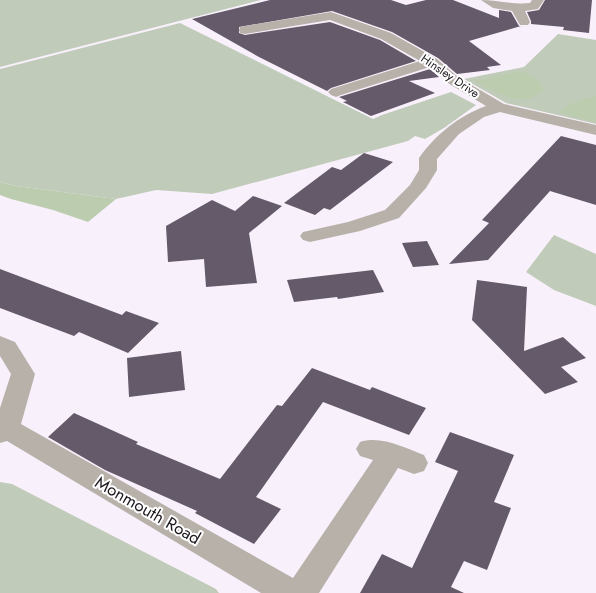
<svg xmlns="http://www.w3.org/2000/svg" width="596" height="593" font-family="Jost,sans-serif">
<rect width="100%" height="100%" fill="#f8f1fc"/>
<path fill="#c1cbb9" d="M 0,0 L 261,0 L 0,67 Z
M 180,23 L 373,119 L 382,115 L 451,92 L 476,105 L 444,128 L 425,139 L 415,136 L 408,141 L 212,194 L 156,190 L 116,199 L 16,186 L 0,182 L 0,69 Z
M 558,34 L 596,40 L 596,124 L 506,103 L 464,79 L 524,67 Z
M 554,235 L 596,254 L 596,306 L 554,290 L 526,272 Z
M 0,482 L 12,484 L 216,589 L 219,593 L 0,593 Z"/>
<path fill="#bcccaf" d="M 521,71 L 539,80 L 544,90 C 540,92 534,97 530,98 C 512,103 490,89 475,81 Z
M 596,96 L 596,122 L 559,113 C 567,102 583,100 596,96 Z
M 0,182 L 16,186 L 116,199 L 88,222 L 53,210 L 11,199 L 0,195 Z"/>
<path fill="#645a6a" d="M 270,0 L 391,0 L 406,5 L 426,0 L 453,0 L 499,18 L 499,10 L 511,12 L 519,26 L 521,26 L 469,41 L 501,65 L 487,67 L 490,70 L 457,74 L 438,58 L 392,32 L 332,11 L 239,27 L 239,33 L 245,35 L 330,22 L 380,40 L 416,61 L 331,88 L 327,91 L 259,57 L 192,19 Z
M 545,0 L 592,0 L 589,33 L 563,30 L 564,27 L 531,24 L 531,21 L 527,12 L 539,10 Z
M 430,69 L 439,77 L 409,81 L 435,93 L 371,116 L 343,102 L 347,101 L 339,97 Z
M 561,136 L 596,145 L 596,205 L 550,191 L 488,260 L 449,264 L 489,223 L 482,220 Z
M 364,153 L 393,162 L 330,210 L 324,208 L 315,215 L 284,203 L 332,167 L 341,170 Z
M 253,196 L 282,206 L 249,233 L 257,283 L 206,287 L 204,259 L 168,262 L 166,226 L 212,200 L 235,211 Z
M 427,241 L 439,265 L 413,267 L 402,243 Z
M 0,269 L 122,315 L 126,311 L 159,323 L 128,353 L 79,332 L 74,336 L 0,308 Z
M 373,270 L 384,292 L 338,299 L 337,297 L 294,302 L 287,280 Z
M 477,280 L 527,287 L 524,351 L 563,337 L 586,358 L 561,367 L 578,382 L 545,394 L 472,320 Z
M 181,351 L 185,390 L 129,397 L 127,358 Z
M 312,368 L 370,390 L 372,387 L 426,408 L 409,435 L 323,402 L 256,497 L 281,509 L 254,544 L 195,513 L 197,511 L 105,470 L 48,437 L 74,413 L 138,442 L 136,444 L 220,479 L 277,405 L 282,406 Z
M 450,432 L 514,455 L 494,502 L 511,508 L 487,570 L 464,561 L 451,587 L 464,593 L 360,593 L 382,554 L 412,568 L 458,471 L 435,462 Z"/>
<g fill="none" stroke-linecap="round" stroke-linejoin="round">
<path fill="#b8b1aa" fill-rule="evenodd" d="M 481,0 C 498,0 513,5 530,3 L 532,0 L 544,0 L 538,9 L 525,11 L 530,22 L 528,25 L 520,25 L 512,11 L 493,8 Z
M 331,12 L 391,33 L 437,59 L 458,77 L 504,104 L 596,125 L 596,135 L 500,112 L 484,117 L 459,134 L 437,159 L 437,170 L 426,188 L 399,218 L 360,231 L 310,242 L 303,240 L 300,236 L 303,232 L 348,222 L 385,210 L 410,185 L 419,170 L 419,158 C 435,135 460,115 486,106 L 448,83 L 430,67 L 341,95 L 336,97 L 331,95 L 328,92 L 331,89 L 420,61 L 381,39 L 330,20 L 245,34 L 240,33 L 239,30 L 240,27 L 245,26 Z
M 0,336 L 15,342 L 35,374 L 21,424 L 293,578 L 373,460 L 360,456 L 356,449 L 360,442 C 381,435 405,448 424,455 L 428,463 L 424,471 L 414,474 L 398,468 L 319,593 L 261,593 L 7,441 L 0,443 L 0,408 L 11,374 L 0,356 Z"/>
</g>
<g text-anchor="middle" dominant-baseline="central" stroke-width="4" stroke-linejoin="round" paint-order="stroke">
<g font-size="12" fill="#1c181e" stroke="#fff">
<text transform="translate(450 76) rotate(34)">Hinsley Drive</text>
</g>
<g font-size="17" fill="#1c181e" stroke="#fff">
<text transform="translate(148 510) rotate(30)">Monmouth Road</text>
</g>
</g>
</svg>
